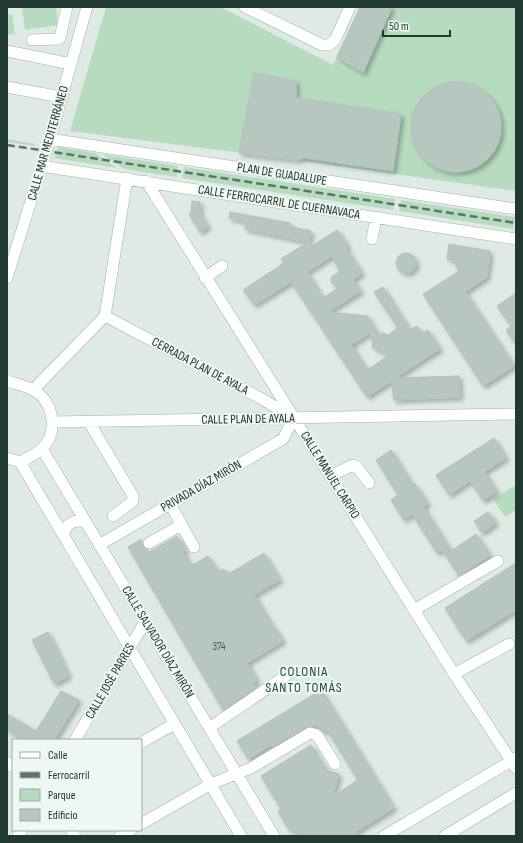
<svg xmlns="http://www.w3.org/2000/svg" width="523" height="843" font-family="'Sofia Sans Condensed',sans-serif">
<defs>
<filter id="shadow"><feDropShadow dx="3" dy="3" stdDeviation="2" flood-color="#0004"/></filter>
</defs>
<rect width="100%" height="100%" fill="#dfeae4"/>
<path fill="#b7dbbf" d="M 22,7 L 56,7 L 58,25 L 25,30 Z
M 106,7 L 221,7 L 333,65 L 360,7 L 516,7 L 516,191 L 296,160 L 70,131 Z
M 12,14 L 15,34 L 7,35 L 7,15 Z
M 7,139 L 35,144 L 35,146 L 7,142 Z
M 58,147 L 95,153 L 117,168 L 54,158 Z
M 102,154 L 178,166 L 177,177 L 124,169 Z
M 184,167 L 395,199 L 393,210 L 182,178 Z
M 401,200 L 515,217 L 513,229 L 399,211 Z
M 516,485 L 516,510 L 505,517 L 493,499 Z"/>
<path fill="#b7c7c0" stroke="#b1c3bb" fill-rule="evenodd" filter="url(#shadow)" d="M 360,7 L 392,7 L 363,73 L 337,57 Z
M 254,73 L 296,81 L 296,98 L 401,114 L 393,171 L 305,158 L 296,160 L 239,153 Z
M411 127a45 45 0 1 1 90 0a45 45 0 1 1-90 0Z
M 192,201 L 200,202 L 200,213 L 208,227 L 200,232 L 189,214 L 191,213 Z
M 230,212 L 290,223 L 289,226 L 311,231 L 307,249 L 337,230 L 348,246 L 346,248 L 362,273 L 353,280 L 361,291 L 328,312 L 368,316 L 368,318 L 379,335 L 383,333 L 388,335 L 398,328 L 374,292 L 383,287 L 410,330 L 417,326 L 422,334 L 428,330 L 440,349 L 395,378 L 459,376 L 460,397 L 394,400 L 391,381 L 367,397 L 291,282 L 254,305 L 243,290 L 284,263 L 281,259 L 308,242 L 245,229 L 246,223 L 243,223 L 243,221 L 229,218 ZM 332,256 L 340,272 L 332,276 L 331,282 L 338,288 L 323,298 L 307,272 ZM 370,333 L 373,344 L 372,348 L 376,348 L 379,351 L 390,355 L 367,370 L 351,345 Z
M 449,244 L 490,251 L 487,277 L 465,292 L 514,366 L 483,386 L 423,294 L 459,271 L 453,260 L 447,259 Z
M396 263a10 10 0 1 1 20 0a10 10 0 1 1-20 0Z
M 516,293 L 516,345 L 506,330 L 511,326 L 497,306 Z
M 494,438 L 506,458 L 484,472 L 497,491 L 483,501 L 470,481 L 449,495 L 436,475 Z
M 391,450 L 413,486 L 415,484 L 428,504 L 423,507 L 451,551 L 476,534 L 490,555 L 459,576 L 442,550 L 437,553 L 412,514 L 404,520 L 391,500 L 398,495 L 376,460 Z
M 488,512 L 496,523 L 482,533 L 474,521 Z
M 177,536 L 186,551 L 183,552 L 191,566 L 208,556 L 218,572 L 222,569 L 230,573 L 264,553 L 280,580 L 254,595 L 275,630 L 276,629 L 283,641 L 247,663 L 257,680 L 253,683 L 256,688 L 223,710 L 128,547 L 141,539 L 143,547 L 149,552 Z
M 516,563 L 516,610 L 466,641 L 445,608 Z
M 48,632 L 69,676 L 54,684 L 32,640 Z
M 321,690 L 394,808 L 357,831 L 358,833 L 354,836 L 310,836 L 289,830 L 278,811 L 281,809 L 261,776 L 311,745 L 326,770 L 339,774 L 333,796 L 358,780 L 327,730 L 323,732 L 316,725 L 307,727 L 272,747 L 271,745 L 248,759 L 237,741 Z
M 61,691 L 79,700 L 54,740 L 24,740 L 7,730 L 7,714 L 36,731 Z"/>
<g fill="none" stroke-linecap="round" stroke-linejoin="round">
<defs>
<path id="minor" d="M 245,7 L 322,45 L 329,45 L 335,40 L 350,7
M 32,40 L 58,39 L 60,38 L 67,7
M 7,51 L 71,64
M 7,87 L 61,97
M 49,139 L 516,209
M 41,166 L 516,239
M 146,181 L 454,674 L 516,768
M 372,239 L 376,217
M 7,278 L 45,156 L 87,7
M 205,278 L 222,266
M 7,381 C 15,384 26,386 33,390 C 54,401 59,432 42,449 C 36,454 28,458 20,462 L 7,458
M 33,390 L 105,316 L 127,178
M 52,422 L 516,414
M 89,422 L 133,496 L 133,500 L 132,502 L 113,516
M 42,449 L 274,836
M 20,462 L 241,836
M 330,476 L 353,465 L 357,467 L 369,483
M 170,504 L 194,547
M 64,534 C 66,523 75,519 85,522
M 149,543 L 181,525
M 99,545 L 283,439 L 294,418 L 262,399 L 105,316
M 414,610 L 498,561
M 454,674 L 509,644
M 209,728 L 290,673
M 75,740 L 145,622
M 141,743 L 174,724
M 7,762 L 13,767
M 141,824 L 211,784 L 251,768 L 310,733 L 317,735 L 335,764
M 71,830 L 75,836
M 18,836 L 22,830
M 120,836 L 131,830
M 384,836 L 516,758
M 445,836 L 516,793"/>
</defs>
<use href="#minor" stroke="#a2b1ab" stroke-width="12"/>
<use href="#minor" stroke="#fff" stroke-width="11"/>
<path stroke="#5a756d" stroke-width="2.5" stroke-dasharray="8 4" stroke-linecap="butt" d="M 7,145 L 516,223"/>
</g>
<g text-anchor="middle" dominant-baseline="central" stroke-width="4" stroke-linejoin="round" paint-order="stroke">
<g font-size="11" fill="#465c55">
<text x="219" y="646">374</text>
</g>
<g font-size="13" fill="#203931" stroke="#eff7f2">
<text transform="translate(48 143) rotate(-74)">CALLE MAR MEDITERRÁNEO</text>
<text transform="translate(282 174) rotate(9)">PLAN DE GUADALUPE</text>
<text transform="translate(279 202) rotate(9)">CALLE FERROCARRIL DE CUERNAVACA</text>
<text transform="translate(200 366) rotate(28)">CERRADA PLAN DE AYALA</text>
<text transform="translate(248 419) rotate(-1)">CALLE PLAN DE AYALA</text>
<text transform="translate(330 475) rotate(58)">CALLE MANUEL CARPIO</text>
<text transform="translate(201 486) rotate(-30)">PRIVADA DÍAZ MIRÓN</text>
<text transform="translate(158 642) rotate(59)">CALLE SALVADOR DÍAZ MIRÓN</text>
<text transform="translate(110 681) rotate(-60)">CALLE JOSÉ PARRES</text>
</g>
<g font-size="14" letter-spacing="1" fill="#1d4b3d" stroke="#eff7f2">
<text x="304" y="671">COLONIA<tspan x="304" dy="16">SANTO TOMÁS</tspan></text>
</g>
</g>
<rect width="523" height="843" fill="none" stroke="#203931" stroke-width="16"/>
<rect x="12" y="739" width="130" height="92" fill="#eff7f2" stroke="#9caba5"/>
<rect x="20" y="752" width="20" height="6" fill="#ffffff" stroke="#9caba5"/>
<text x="48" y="759" font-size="12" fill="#203931">Calle</text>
<rect x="20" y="772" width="20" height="6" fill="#5a756d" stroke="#9caba5"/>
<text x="48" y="779" font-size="12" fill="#203931">Ferrocarril</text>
<rect x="20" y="789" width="20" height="12" fill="#b7dbbf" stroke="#9caba5"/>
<text x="48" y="799" font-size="12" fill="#203931">Parque</text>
<rect x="20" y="809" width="20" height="12" fill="#b7c7c0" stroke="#9caba5"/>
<text x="48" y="819" font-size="12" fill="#203931">Edificio</text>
<path d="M383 30v6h67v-6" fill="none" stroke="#203931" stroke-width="2"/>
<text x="389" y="30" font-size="12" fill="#203931" stroke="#eff7f2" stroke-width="3" paint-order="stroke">50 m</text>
</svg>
